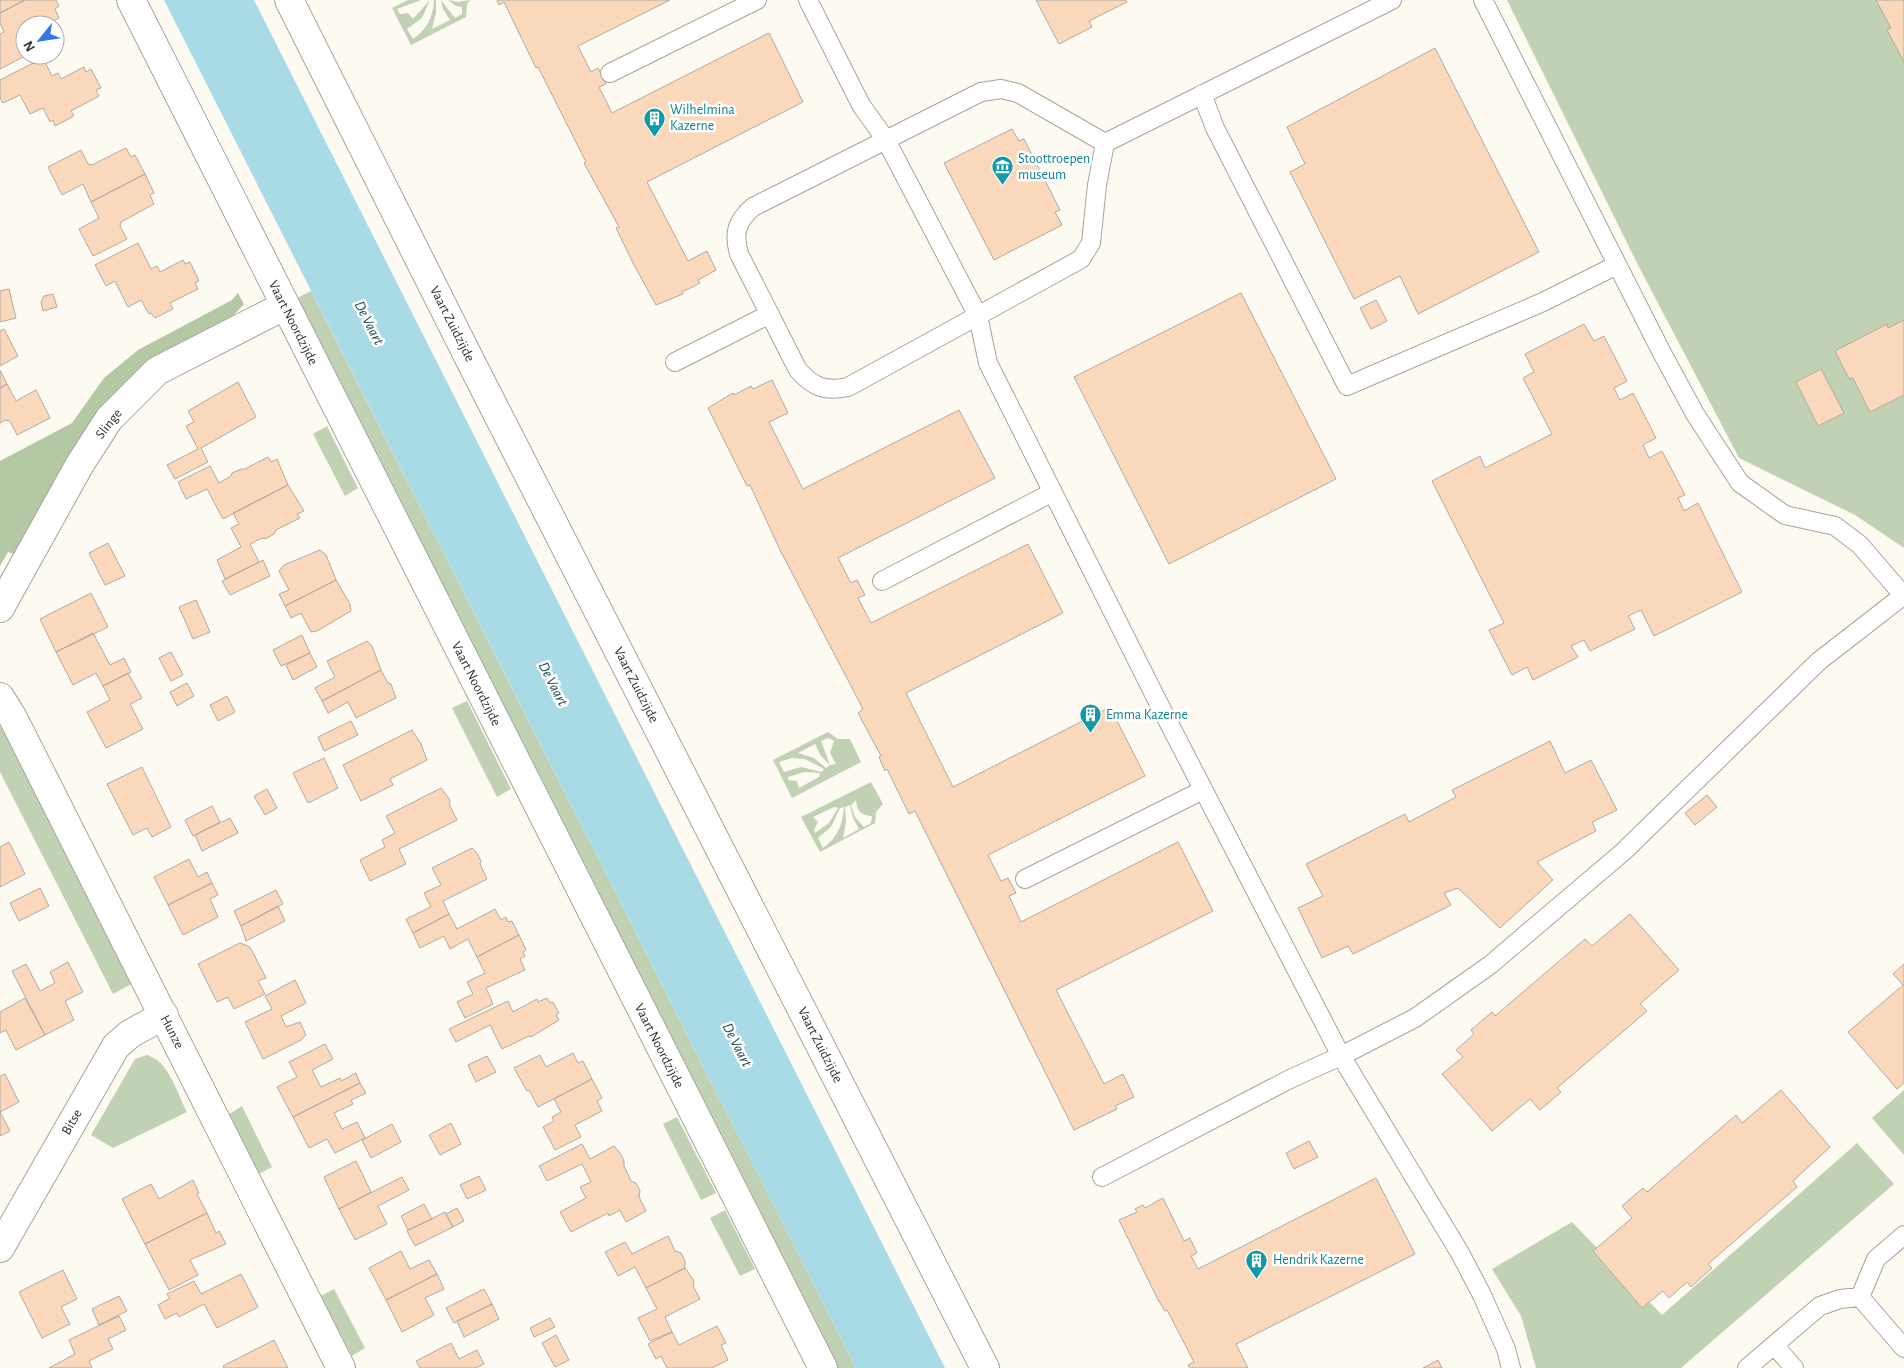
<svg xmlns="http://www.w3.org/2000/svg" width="1904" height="1368" font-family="'Alegreya Sans',sans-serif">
<rect width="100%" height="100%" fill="#fdfaf1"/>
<path fill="#c1d2b4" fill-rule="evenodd" d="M 408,0 L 421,0 L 397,9 L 400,14 L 408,13 L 413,19 L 430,0 L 422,18 L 407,29 L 413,39 C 427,29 433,18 434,0 L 436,0 L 436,13 L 432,29 L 450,20 L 443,9 L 441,0 L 455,18 L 462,14 L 462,7 L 456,6 L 448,0 L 458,2 L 470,0 L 467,4 L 466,17 L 411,45 L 392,8 Z
M 1507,0 L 1904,0 L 1904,548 L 1855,515 L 1739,458 L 1637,263 Z
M 311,291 L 856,1368 L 838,1368 L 295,299 Z
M 327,426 L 358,488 L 345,496 L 313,434 Z
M 467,701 L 511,789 L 497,797 L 452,708 Z
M 3,725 L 133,983 L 113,994 L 0,772 L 0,727 Z
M 828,732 L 838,739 L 850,739 L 861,762 L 792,798 L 773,760 ZM 828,738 L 834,741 L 830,753 L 836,764 L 830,765 L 821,741 ZM 815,744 L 821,756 L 830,765 L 826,768 L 814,758 L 798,753 ZM 792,758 L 805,759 L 824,769 L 822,772 L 801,767 L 784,772 L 779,762 ZM 804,772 L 820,773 L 819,777 L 799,788 L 797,781 L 788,780 L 788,777 Z
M 871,782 L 883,804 L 876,812 L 875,823 L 820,852 L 801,817 ZM 856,800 C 857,811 860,815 872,816 L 871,823 L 864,827 L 855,817 L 851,805 ZM 850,805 L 853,818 L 859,829 L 843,838 L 846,822 L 845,807 ZM 834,807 L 838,808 L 829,823 L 815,833 L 814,830 L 818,822 L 813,817 ZM 844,807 C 843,825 837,838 823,848 L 818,838 L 831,827 L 840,808 Z
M 147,1055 C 169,1061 177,1093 187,1112 L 113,1148 L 91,1135 L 135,1059 Z
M 1904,1090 L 1904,1155 L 1872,1118 Z
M 242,1106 L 272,1167 L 261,1173 L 258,1173 L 228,1115 Z
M 677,1117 L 716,1193 L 701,1200 L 663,1124 Z
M 1857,1143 L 1894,1184 L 1681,1368 L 1536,1368 L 1521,1316 L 1492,1269 L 1572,1222 L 1662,1315 Z
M 725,1210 L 755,1269 L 740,1276 L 710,1218 Z
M 334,1289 L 365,1348 L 352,1356 L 321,1296 Z"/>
<path fill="#b4c8a4" d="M 238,293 L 244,304 L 231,318 L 183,342 L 16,555 L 8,552 L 0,566 L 0,461 L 72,423 L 104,378 L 138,350 L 232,300 Z"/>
<path fill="#a8dbe6" d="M 164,0 L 254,0 L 945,1368 L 856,1368 Z"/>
<path fill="#fad8bb" stroke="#b2aaa3" d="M 0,0 L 25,0 L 0,13 Z
M 25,0 L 56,0 L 59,6 L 55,9 L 59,18 L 46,25 L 25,25 L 25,55 L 27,55 L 0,69 L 0,34 L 4,32 L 0,23 L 0,13 Z
M 497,0 L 670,0 L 578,46 L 591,72 L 598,68 L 606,84 L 599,87 L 612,113 L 769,33 L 803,102 L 647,182 L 688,261 L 707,251 L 716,270 L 698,280 L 700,283 L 682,292 L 683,294 L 656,305 L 633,263 L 616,228 L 619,227 L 584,163 L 586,162 L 538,67 L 536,68 L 504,2 L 499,5 Z
M 1036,0 L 1125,0 L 1127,2 L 1089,21 L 1092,27 L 1059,44 Z
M 1876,0 L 1904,0 L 1904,62 L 1887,30 L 1891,28 Z
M 1435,48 L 1539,252 L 1418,314 L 1400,276 L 1354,299 L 1290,172 L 1305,164 L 1287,127 Z
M 43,58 L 52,76 L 58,73 L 61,79 L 84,67 L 86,72 L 91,69 L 101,88 L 96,90 L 99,96 L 71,111 L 74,116 L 55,126 L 53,120 L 50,122 L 43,108 L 30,114 L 20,95 L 3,103 L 0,98 L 0,80 Z
M 1012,129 L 1019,141 L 1024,139 L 1060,210 L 1055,212 L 1062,225 L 994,260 L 944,163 Z
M 126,148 L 131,157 L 135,155 L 145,174 L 91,202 L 83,184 L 62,195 L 48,167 L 81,150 L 88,164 L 92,165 Z
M 145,174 L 154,193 L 150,195 L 154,204 L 121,222 L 120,226 L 127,239 L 93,256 L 79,229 L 99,218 L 91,202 Z
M 138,243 L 151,269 L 157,266 L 160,272 L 183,260 L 185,264 L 190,262 L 199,281 L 195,283 L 198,289 L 170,303 L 173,309 L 155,318 L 151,313 L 149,314 L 141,300 L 128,307 L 115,281 L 106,286 L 95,265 Z
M 9,289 L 16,318 L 0,322 L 0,291 Z
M 1241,293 L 1336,479 L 1169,564 L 1074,377 Z
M 53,294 L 57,307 L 43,311 L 41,302 L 44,296 Z
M 1376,300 L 1387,321 L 1371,329 L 1360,308 Z
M 1904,320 L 1904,395 L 1870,412 L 1853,378 L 1849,379 L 1835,351 L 1887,324 L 1888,328 Z
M 1584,324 L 1594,341 L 1604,336 L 1627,381 L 1614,388 L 1620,400 L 1633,393 L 1656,438 L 1643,445 L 1649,458 L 1662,451 L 1685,495 L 1678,498 L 1684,511 L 1698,503 L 1742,592 L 1654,636 L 1641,610 L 1628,616 L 1635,629 L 1590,651 L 1584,640 L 1571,646 L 1578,657 L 1533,680 L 1527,667 L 1512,675 L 1489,630 L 1504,623 L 1432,481 L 1480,456 L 1485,468 L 1552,434 L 1523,378 L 1534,372 L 1525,354 Z
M 4,329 L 18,356 L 0,366 L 0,331 Z
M 1821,369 L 1844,413 L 1818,426 L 1796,382 Z
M 0,370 L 7,384 L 0,388 Z
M 772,380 L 788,413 L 769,422 L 803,489 L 959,410 L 995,478 L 838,558 L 851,583 L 857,580 L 865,595 L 858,598 L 871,623 L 1028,544 L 1063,613 L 906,693 L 953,787 L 1110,707 L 1145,776 L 988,855 L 1001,881 L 1008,878 L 1016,893 L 1009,896 L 1021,922 L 1178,842 L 1213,911 L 1056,990 L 1104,1084 L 1123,1074 L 1134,1097 L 1115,1106 L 1117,1109 L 1074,1130 L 915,811 L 909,814 L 887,769 L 885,771 L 879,757 L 881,756 L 858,713 L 863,709 L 780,550 L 750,485 L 747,486 L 708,408 L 733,393 L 734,395 L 751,386 L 753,389 Z
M 238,382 L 256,417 L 201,448 L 208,462 L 175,479 L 167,465 L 198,449 L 186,426 L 194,422 L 188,411 Z
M 7,384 L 16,401 L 36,390 L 50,418 L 17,435 L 10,421 L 5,420 L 0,423 L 0,388 Z
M 268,457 L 271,462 L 277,459 L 288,485 L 223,519 L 207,489 L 186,499 L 178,482 L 210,466 L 219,483 L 231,476 L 232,473 L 241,469 L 245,469 Z
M 288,485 L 304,511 L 297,514 L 300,518 L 276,530 L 274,534 L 265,539 L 262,538 L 250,544 L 259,562 L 225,579 L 217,560 L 241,547 L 231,528 L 239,524 L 233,513 Z
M 108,543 L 125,576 L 105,585 L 89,553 Z
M 320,550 L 326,555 L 336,580 L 285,606 L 279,594 L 289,590 L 279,571 L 284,565 Z
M 263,560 L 270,576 L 230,595 L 222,581 Z
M 336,580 L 350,604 L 351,611 L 317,631 L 311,632 L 301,613 L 291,618 L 285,606 Z
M 91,593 L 108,627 L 56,652 L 40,619 Z
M 196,600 L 210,632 L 193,639 L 179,607 Z
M 93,633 L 110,665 L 124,658 L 131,672 L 103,686 L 96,673 L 73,685 L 56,652 Z
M 302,635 L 310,653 L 281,666 L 273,650 Z
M 367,641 L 372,646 L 381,670 L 322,701 L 315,688 L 335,677 L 327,661 Z
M 171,652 L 183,675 L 171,681 L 159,658 Z
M 310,653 L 317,667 L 293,680 L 286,665 Z
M 381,670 L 388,683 L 391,684 L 396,698 L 356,718 L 348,702 L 328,713 L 322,701 Z
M 128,673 L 142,698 L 130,704 L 143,729 L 106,748 L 87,712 L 110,700 L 103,686 Z
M 187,683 L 194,696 L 177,706 L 170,692 Z
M 227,696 L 235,712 L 218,721 L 210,705 Z
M 351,721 L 358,735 L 324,751 L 318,737 Z
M 412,730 L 421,744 L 427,760 L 390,779 L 393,785 L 361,801 L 343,765 Z
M 1550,741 L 1565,773 L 1591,760 L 1617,810 L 1592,822 L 1596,831 L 1537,862 L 1553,880 L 1500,928 L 1458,888 L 1444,893 L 1451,905 L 1353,954 L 1348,946 L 1322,958 L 1298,908 L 1323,896 L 1306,864 L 1405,814 L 1409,822 L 1456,797 L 1452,790 Z
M 324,758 L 338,788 L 308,803 L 293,773 Z
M 142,767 L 171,827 L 152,837 L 147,828 L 133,835 L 107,784 Z
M 441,788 L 450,800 L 449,804 L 457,820 L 399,849 L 406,864 L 370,881 L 360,860 L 385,847 L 382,840 L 395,833 L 386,816 Z
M 267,789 L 277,808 L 265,815 L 254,796 Z
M 1707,795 L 1717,807 L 1695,825 L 1685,813 Z
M 212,806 L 220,822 L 193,836 L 185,820 Z
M 230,818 L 238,833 L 202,851 L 195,835 Z
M 9,842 L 25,874 L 0,887 L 0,847 Z
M 472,848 L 477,853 L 481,861 L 480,864 L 487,879 L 443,901 L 449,914 L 413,933 L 406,919 L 431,907 L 424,893 L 441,885 L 432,868 Z
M 189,859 L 198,877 L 207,872 L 212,883 L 168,905 L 154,877 Z
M 212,883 L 218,895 L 210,899 L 218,917 L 183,935 L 168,905 Z
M 40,888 L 49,906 L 19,921 L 10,903 Z
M 276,890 L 283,904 L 241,926 L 234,911 Z
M 278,906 L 285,921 L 246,941 L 241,926 Z
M 495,909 L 501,920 L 506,917 L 508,922 L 512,921 L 519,935 L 477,957 L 468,939 L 450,949 L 444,936 L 420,948 L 413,933 L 449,914 L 457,929 Z
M 1630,914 L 1679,970 L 1640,1004 L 1647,1011 L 1557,1088 L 1561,1092 L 1540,1110 L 1530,1099 L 1492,1131 L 1442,1074 L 1463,1057 L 1456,1050 L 1474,1034 L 1471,1030 L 1492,1012 L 1495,1016 L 1585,939 L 1592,946 Z
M 519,935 L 526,950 L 523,952 L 525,956 L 520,959 L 525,970 L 486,988 L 493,1004 L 465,1018 L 457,1002 L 473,994 L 467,982 L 485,973 L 477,957 Z
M 240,943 L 250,947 L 266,978 L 258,981 L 265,994 L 234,1009 L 228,997 L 217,1002 L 198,964 Z
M 68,962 L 83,992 L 65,1001 L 74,1020 L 45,1035 L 12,971 L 26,964 L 40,991 L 55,983 L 50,972 Z
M 1904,964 L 1904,1083 L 1897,1089 L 1848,1032 L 1903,985 L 1893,974 Z
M 295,980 L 306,1003 L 281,1016 L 286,1027 L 300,1022 L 306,1035 L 301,1040 L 263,1059 L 245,1022 L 272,1009 L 265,996 Z
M 25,998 L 45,1035 L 16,1050 L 6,1030 L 0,1033 L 0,1012 Z
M 547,998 L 550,1003 L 553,1002 L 559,1013 L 556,1015 L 559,1020 L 531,1037 L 529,1036 L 502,1049 L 490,1025 L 456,1042 L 449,1029 L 508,1001 L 513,1012 L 537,999 L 538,1002 Z
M 325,1044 L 333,1059 L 312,1070 L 321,1087 L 340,1078 L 341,1081 L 356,1073 L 360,1083 L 293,1117 L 277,1087 L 297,1077 L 289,1062 Z
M 573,1053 L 578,1063 L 583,1061 L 592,1079 L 538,1107 L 529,1090 L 527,1091 L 514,1068 L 540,1055 L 546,1067 Z
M 487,1056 L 496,1072 L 476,1082 L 468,1065 Z
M 5,1074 L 19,1102 L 0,1112 L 10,1131 L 0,1136 L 0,1076 Z
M 592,1079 L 602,1098 L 597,1101 L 602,1111 L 575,1125 L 581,1137 L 555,1150 L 543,1127 L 554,1121 L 552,1117 L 561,1112 L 554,1099 Z
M 360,1083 L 366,1093 L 351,1100 L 353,1104 L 334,1113 L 342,1129 L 357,1122 L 365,1138 L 335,1153 L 327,1139 L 309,1148 L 293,1117 Z
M 1781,1090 L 1830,1147 L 1793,1181 L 1797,1187 L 1708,1264 L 1712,1268 L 1691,1287 L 1687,1282 L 1669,1298 L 1663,1291 L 1642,1308 L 1593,1251 L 1632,1218 L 1622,1206 L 1643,1188 L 1647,1192 L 1736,1115 L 1742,1123 Z
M 451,1123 L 461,1144 L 440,1155 L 429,1135 Z
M 392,1124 L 401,1142 L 371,1158 L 362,1140 Z
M 1309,1141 L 1318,1157 L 1294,1169 L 1286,1153 Z
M 582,1144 L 590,1159 L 614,1146 L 620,1153 L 624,1161 L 624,1166 L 631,1181 L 636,1183 L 640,1191 L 639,1197 L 646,1211 L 626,1222 L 620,1210 L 609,1216 L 608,1213 L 571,1232 L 560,1212 L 586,1198 L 580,1187 L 591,1182 L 582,1164 L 547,1181 L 539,1166 Z
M 356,1161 L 371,1192 L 339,1209 L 324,1177 Z
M 479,1176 L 486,1190 L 467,1199 L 460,1185 Z
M 402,1177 L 409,1190 L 378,1206 L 387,1224 L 355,1240 L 339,1209 Z
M 1376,1178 L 1415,1254 L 1236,1344 L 1248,1368 L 1190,1368 L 1188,1365 L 1194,1362 L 1167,1310 L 1165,1311 L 1157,1298 L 1119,1220 L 1137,1212 L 1135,1209 L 1143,1205 L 1145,1208 L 1163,1198 L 1184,1241 L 1190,1238 L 1197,1253 L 1191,1256 L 1198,1269 Z
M 193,1180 L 199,1193 L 197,1194 L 207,1213 L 145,1244 L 122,1199 L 151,1184 L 159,1199 Z
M 424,1204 L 432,1219 L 408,1230 L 401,1216 Z
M 457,1208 L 464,1221 L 453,1227 L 446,1214 Z
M 445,1212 L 453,1227 L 415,1246 L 407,1231 Z
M 207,1213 L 216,1233 L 219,1231 L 226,1244 L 190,1260 L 198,1275 L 169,1290 L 145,1244 Z
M 668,1236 L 675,1251 L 681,1253 L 685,1261 L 685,1268 L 646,1288 L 635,1267 L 618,1276 L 605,1252 L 625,1242 L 632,1254 Z
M 401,1251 L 410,1269 L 429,1260 L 437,1274 L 386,1300 L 369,1268 Z
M 685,1268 L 694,1281 L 693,1286 L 700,1299 L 665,1317 L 672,1332 L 650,1341 L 638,1318 L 657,1309 L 646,1288 Z
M 63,1270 L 77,1299 L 61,1307 L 70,1324 L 42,1338 L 19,1292 Z
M 241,1274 L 258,1307 L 217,1328 L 204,1304 L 179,1317 L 177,1313 L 165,1319 L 158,1305 L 170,1298 L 167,1294 L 194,1281 L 201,1294 Z
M 437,1274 L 444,1289 L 425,1298 L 434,1315 L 402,1332 L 386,1300 Z
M 484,1289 L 492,1304 L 454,1323 L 446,1308 Z
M 119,1296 L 127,1311 L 99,1325 L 92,1309 Z
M 492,1304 L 499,1319 L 464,1337 L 457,1321 Z
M 119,1316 L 126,1330 L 108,1339 L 113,1349 L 89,1361 L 92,1368 L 49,1368 L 75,1354 L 69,1340 Z
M 550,1318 L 555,1327 L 534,1337 L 530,1328 Z
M 717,1326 L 726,1343 L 721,1345 L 728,1360 L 712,1368 L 667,1368 L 661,1356 L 656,1359 L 648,1344 L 672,1332 L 679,1345 Z
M 556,1335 L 569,1360 L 555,1367 L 542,1343 Z
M 274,1340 L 288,1368 L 224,1368 L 223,1366 Z
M 451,1343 L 459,1359 L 477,1350 L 484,1364 L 476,1368 L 420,1368 L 416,1361 Z
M 1438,1360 L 1442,1368 L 1423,1368 Z"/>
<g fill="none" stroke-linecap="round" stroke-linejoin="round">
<defs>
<path id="service" d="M 808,0 L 861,105 L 886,140 L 978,316 L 988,363 L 1158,702 L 1341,1056 L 1460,1253 L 1482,1295 L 1506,1349 L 1511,1368
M 1483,0 L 1662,353 L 1695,414 L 1740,483 L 1785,515 L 1835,526 L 1860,545 L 1904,596
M 610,73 L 757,0
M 1001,89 L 1018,93 L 1105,143 L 1097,185 L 1091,243 L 1081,259 L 848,387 C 825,392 813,387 798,370 L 739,254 C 733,233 737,221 753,207 L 981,92 Z
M 1202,94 L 1215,128 L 1347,386 L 1543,302 L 1617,265
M 1105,143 L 1392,0
M 675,362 L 770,314
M 882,581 L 1053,492
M 1025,879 L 1203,790
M 1102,1177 L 1290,1079 L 1341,1056 L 1415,1018 L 1490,965 L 1623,852 L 1819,661 L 1904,595
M 1904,1235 L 1876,1259 L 1860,1297 L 1904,1348
M 1774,1345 L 1794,1368
M 1747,1368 L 1820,1306 L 1840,1299 L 1860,1297"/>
<path id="minor" d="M 131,0 L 823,1368
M 0,608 L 80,464 L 109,419 L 157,371 L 284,306
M 0,697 L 13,718 L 341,1368
M 0,1248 L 116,1046 L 130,1034 L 164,1015"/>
<path id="secondary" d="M 289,0 L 475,370 L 985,1368"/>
</defs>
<use href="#service" stroke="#a7a59c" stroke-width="20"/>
<use href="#minor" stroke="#a7a59c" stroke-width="30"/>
<use href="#secondary" stroke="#a7a59c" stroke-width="30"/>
<use href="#service" stroke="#fff" stroke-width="18"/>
<use href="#minor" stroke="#fff" stroke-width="28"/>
<use href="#secondary" stroke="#fff" stroke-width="28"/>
</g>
<defs>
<symbol id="building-pin" viewBox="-11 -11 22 30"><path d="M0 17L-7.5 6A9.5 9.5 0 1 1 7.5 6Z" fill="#0f9aa8" stroke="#fff"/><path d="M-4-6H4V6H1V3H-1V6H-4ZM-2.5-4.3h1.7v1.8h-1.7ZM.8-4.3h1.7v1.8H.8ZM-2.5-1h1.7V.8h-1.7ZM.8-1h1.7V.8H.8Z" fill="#fff"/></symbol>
<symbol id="museum-pin" viewBox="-11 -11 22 30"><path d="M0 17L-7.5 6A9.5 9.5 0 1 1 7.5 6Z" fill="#0f9aa8" stroke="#fff"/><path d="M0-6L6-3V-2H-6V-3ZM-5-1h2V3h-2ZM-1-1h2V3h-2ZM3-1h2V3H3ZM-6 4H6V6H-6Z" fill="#fff"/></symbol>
</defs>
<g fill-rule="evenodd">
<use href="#building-pin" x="642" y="106" width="25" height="34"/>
<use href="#museum-pin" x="990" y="154" width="25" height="34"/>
<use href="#building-pin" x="1078" y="702" width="25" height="34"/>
<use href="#building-pin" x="1244" y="1248" width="25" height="34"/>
</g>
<g text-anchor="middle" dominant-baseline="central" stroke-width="5" stroke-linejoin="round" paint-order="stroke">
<g font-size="14" fill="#0d838f" stroke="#fff" text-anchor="start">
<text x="670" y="110">Wilhelmina<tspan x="670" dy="16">Kazerne</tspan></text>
<text x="1018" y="159">Stoottroepen<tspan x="1018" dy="16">museum</tspan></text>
<text x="1106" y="715">Emma Kazerne</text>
<text x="1273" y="1260">Hendrik Kazerne</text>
</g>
<g font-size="14" fill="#33322f" stroke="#fff">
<text transform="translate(293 323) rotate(63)">Vaart Noordzijde</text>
<text transform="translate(452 324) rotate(63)">Vaart Zuidzijde</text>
<text transform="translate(109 424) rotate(-52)">Slinge</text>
<text transform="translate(476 684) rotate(63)">Vaart Noordzijde</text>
<text transform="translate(636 685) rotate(63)">Vaart Zuidzijde</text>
<text transform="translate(172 1032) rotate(63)">Hunze</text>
<text transform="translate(820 1045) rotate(63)">Vaart Zuidzijde</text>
<text transform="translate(659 1046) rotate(63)">Vaart Noordzijde</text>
<text transform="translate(72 1122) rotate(-60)">Bitse</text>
</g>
<g font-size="15" font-style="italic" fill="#1b4851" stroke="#fff">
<text transform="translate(369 323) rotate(63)">De Vaart</text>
<text transform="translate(553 684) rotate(63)">De Vaart</text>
<text transform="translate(737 1045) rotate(63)">De Vaart</text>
</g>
</g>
<g transform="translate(40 40) rotate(240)"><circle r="24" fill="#ffffff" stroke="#adadac"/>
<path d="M0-4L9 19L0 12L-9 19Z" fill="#3179e6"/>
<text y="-8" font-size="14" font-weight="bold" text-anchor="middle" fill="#33322f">N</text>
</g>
</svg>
